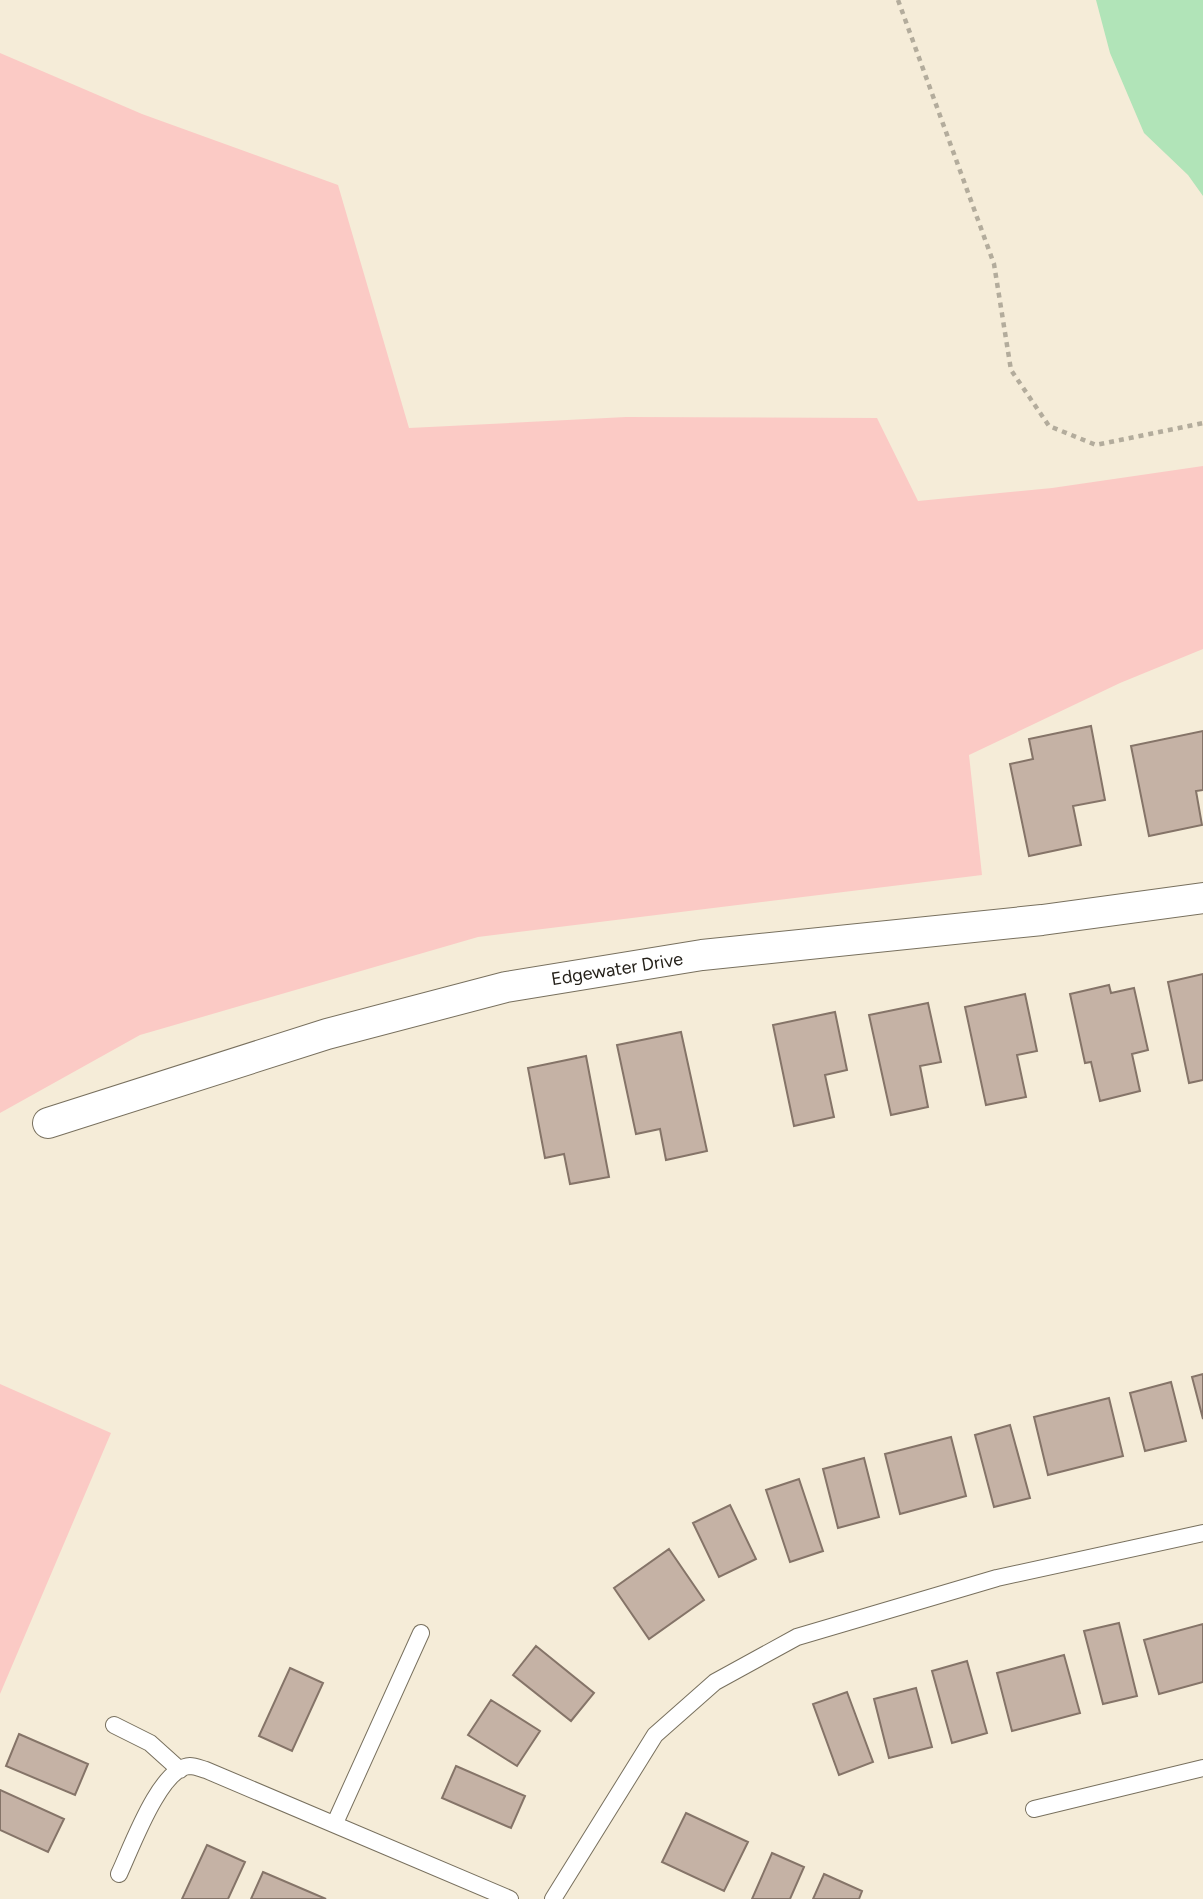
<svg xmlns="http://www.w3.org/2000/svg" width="1203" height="1899" font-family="Figtree,sans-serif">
<rect width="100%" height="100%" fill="#f5ecd8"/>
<path fill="#fbcac5" d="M 0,53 L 142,114 L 338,185 L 409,428 L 626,417 L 877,418 L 918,501 L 1052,488 L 1203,466 L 1203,649 L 1120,683 L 969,755 L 982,875 L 478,937 L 140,1035 L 0,1113 Z
M 0,1384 L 111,1433 L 0,1694 Z"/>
<path fill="#b1e4b8" d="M 1096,0 L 1203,0 L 1203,196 L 1188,175 L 1144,133 L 1110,53 Z"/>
<path fill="#c5b2a5" stroke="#857468" stroke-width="2" d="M 1091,726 L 1105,800 L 1073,806 L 1081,845 L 1029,856 L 1010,764 L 1033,759 L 1029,739 Z
M 1203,731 L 1203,790 L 1196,791 L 1202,825 L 1149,836 L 1131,746 Z
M 1203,974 L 1203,1080 L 1189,1083 L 1168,982 Z
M 1109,985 L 1111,993 L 1134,988 L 1148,1050 L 1132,1054 L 1140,1091 L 1100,1101 L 1091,1062 L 1085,1063 L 1070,994 Z
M 1025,994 L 1037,1051 L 1017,1055 L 1026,1097 L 986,1105 L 965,1007 Z
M 928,1003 L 941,1062 L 920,1066 L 928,1107 L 891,1115 L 869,1015 Z
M 835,1012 L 847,1070 L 825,1075 L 834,1117 L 794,1126 L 773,1025 Z
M 681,1032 L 707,1151 L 666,1160 L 660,1129 L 636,1134 L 617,1045 Z
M 586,1056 L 609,1177 L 570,1184 L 564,1154 L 545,1158 L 528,1068 Z
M 1203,1374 L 1203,1419 L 1192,1377 Z
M 1171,1382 L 1186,1441 L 1145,1451 L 1130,1393 Z
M 1109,1398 L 1123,1456 L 1048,1475 L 1034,1417 Z
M 1010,1425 L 1030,1498 L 994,1507 L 975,1435 Z
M 951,1437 L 966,1496 L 900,1514 L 885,1454 Z
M 864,1458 L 879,1517 L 838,1528 L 823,1469 Z
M 799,1479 L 823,1551 L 790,1562 L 766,1490 Z
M 730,1505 L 756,1559 L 719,1577 L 693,1523 Z
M 669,1549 L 704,1600 L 649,1639 L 614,1588 Z
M 1119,1623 L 1137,1696 L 1103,1704 L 1084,1631 Z
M 1203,1624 L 1203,1682 L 1159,1694 L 1144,1640 Z
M 536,1646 L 594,1693 L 571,1721 L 513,1675 Z
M 1064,1655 L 1080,1713 L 1012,1731 L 997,1673 Z
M 967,1661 L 987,1733 L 952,1743 L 932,1671 Z
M 290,1668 L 323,1683 L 292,1751 L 259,1736 Z
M 916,1688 L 932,1747 L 889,1758 L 874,1699 Z
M 847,1692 L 873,1762 L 839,1775 L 813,1704 Z
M 491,1700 L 540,1731 L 517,1766 L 468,1735 Z
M 19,1734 L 88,1764 L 75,1795 L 6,1766 Z
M 456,1766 L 525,1796 L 511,1828 L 442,1798 Z
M 0,1790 L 64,1819 L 48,1852 L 0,1830 Z
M 686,1813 L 748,1842 L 724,1891 L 662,1862 Z
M 207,1845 L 245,1862 L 228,1899 L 182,1899 Z
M 772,1853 L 804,1867 L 790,1899 L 752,1899 Z
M 263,1872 L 326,1899 L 251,1899 Z
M 824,1874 L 862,1891 L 859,1899 L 813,1899 Z"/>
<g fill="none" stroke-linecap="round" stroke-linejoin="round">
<defs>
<path id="lane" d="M 114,1725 L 150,1743 L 180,1770
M 1034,1809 L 1203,1768
M 335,1823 L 421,1633
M 119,1874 C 131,1849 160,1767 190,1766 C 195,1766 202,1769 206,1770 L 510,1899
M 553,1899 L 655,1735 L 715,1682 L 797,1637 L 997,1578 L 1203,1533"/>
<path id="street" d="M 48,1123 L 327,1034 L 506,987 L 702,955 L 1042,920 L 1203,898"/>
</defs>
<use href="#lane" stroke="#78705e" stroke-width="18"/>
<use href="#street" stroke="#78705e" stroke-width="32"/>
<path stroke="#b3ac9c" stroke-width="4.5" stroke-dasharray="5 5" stroke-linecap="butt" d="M 898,0 L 994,264 L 1011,370 L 1049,426 L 1096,445 L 1203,423"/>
<use href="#lane" stroke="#fff" stroke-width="16"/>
<use href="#street" stroke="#fff" stroke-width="30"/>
</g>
<g text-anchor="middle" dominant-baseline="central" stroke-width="5" stroke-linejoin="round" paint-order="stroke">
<g font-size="18" fill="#25211a" stroke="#fff">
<text transform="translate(617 969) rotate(-9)">Edgewater Drive</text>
</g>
</g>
</svg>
